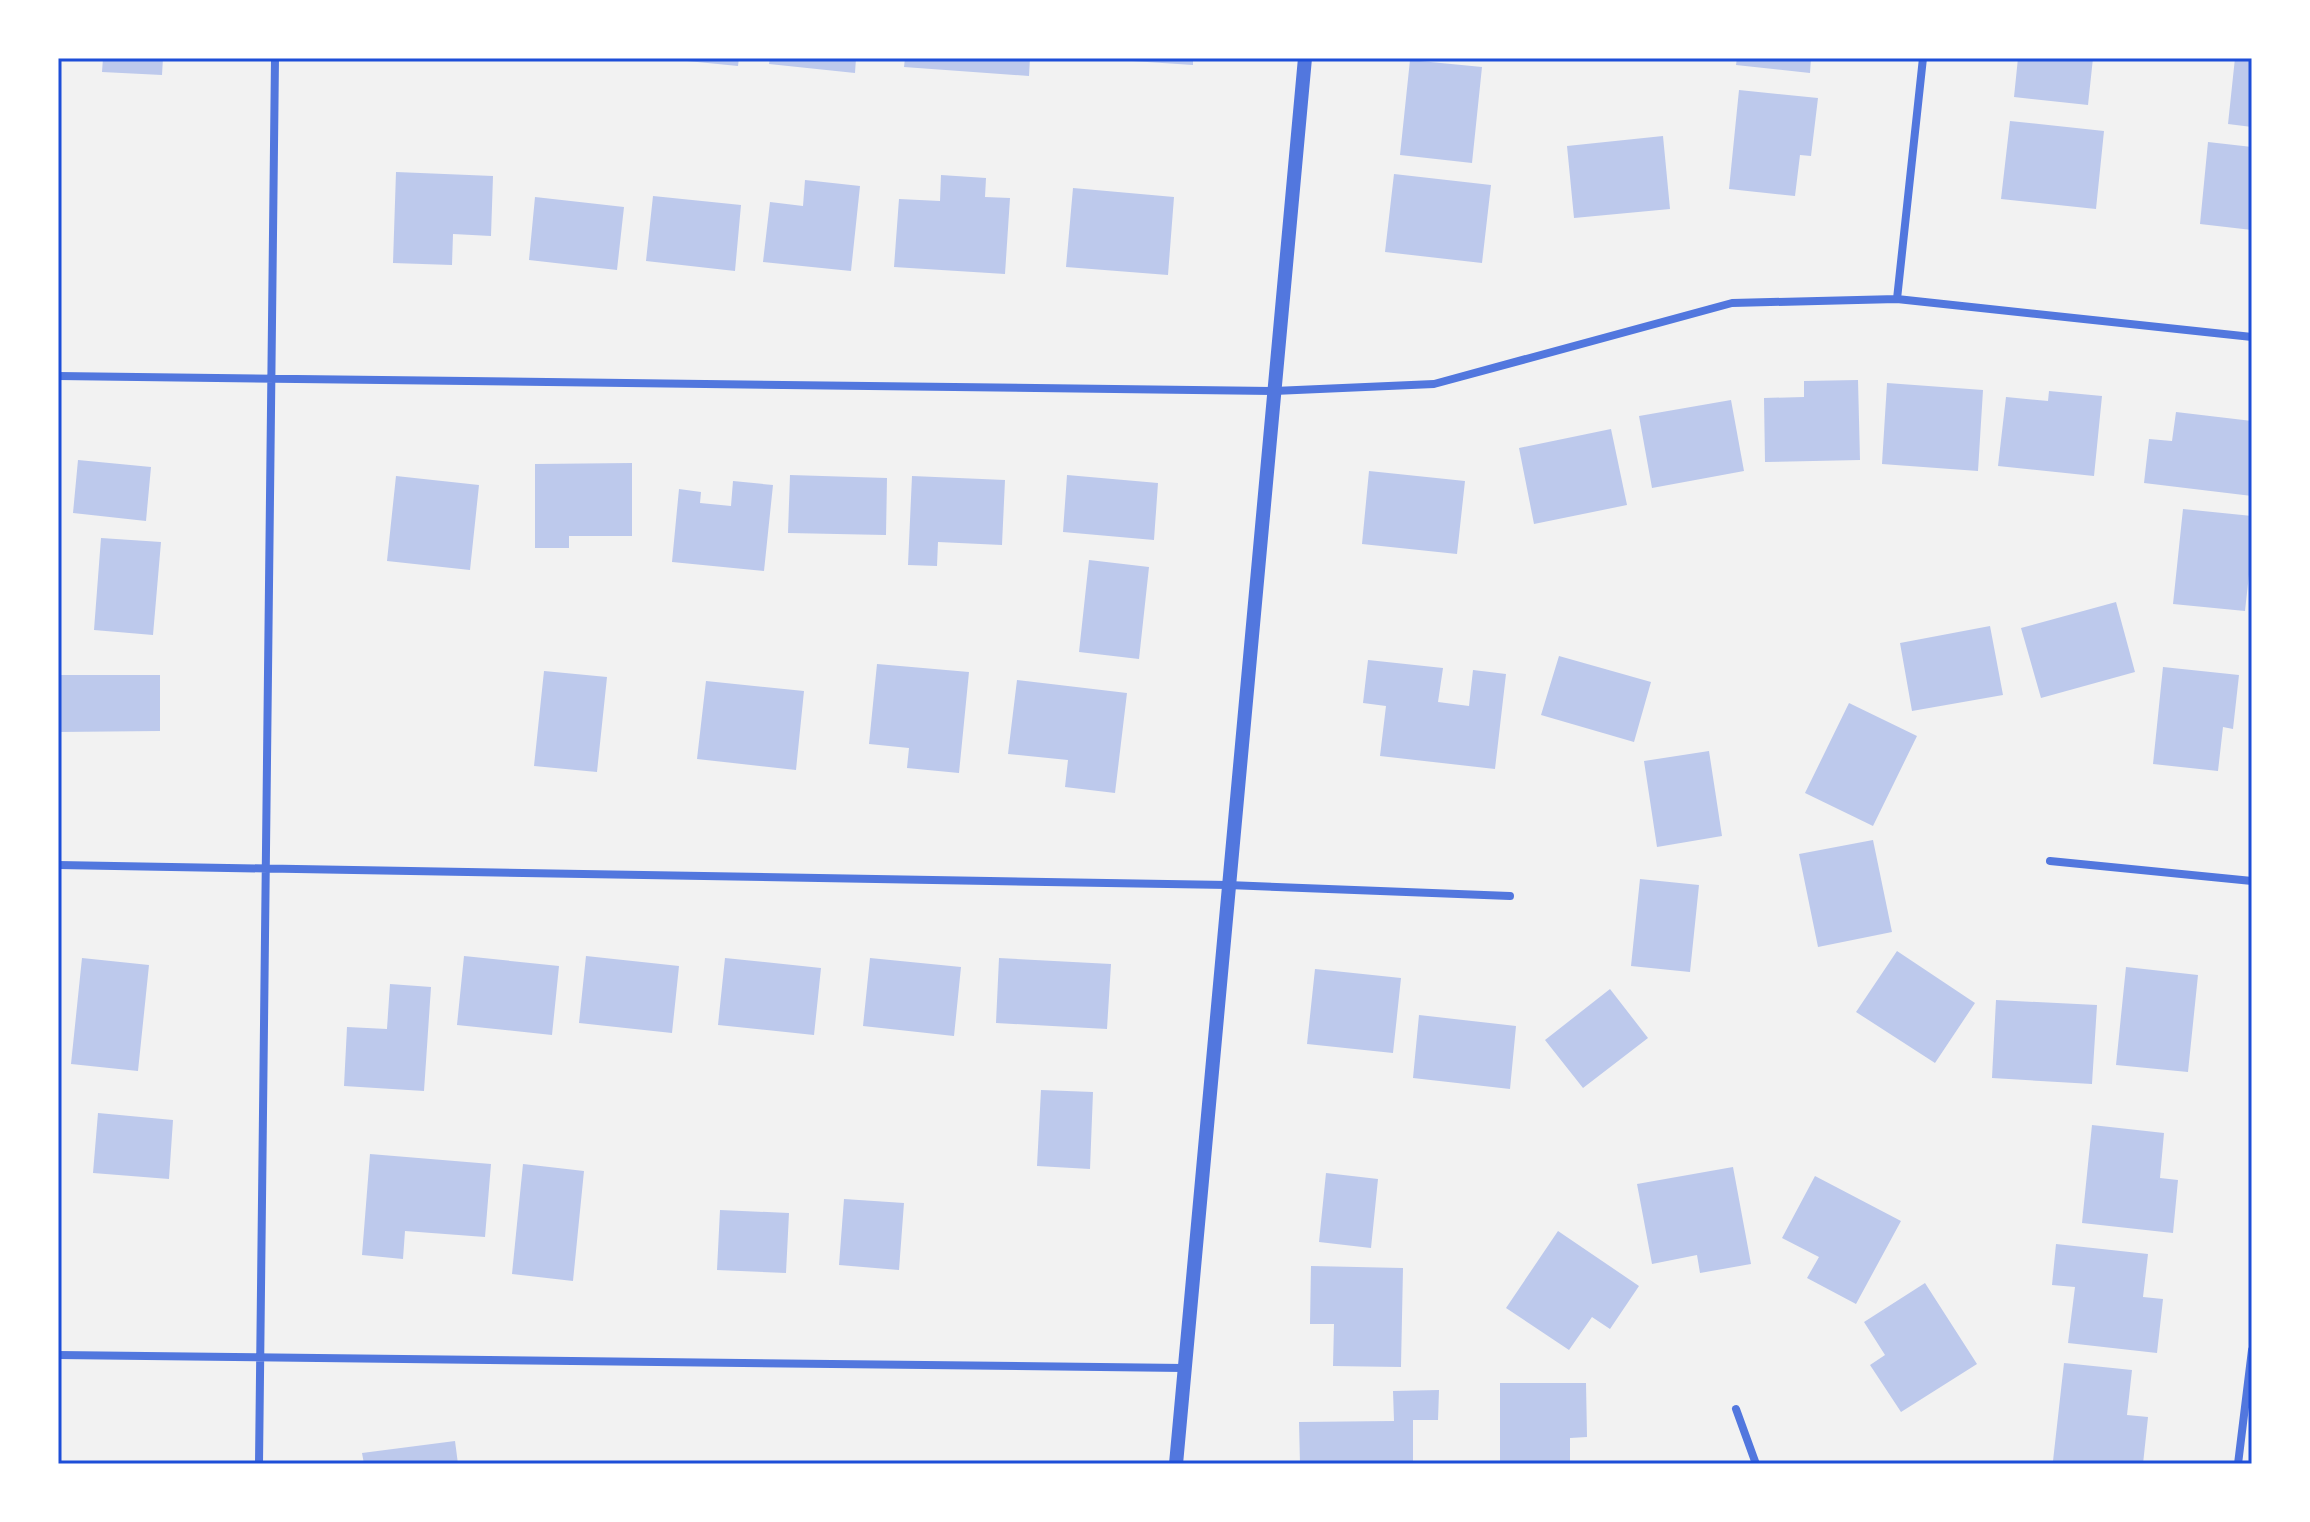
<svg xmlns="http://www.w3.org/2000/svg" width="2310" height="1522" font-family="'Fira Sans Condensed',sans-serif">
<rect width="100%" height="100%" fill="#f2f2f2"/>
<path fill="#bdc9ec" d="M 103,58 L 163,58 L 162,75 L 102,72 Z
M 677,58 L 739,58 L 738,66 L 677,60 Z
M 770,58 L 856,58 L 855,73 L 769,64 Z
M 905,58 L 1030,58 L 1029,76 L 904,67 Z
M 1117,58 L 1193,58 L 1193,65 L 1117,60 Z
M 1737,58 L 1811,58 L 1810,73 L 1736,65 Z
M 2018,58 L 2093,58 L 2088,105 L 2014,97 Z
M 2235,58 L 2252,58 L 2252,127 L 2228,124 Z
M 1410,60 L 1482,67 L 1472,163 L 1400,155 Z
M 1739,90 L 1818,98 L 1811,156 L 1800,155 L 1795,196 L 1729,189 Z
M 2010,121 L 2104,131 L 2096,209 L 2001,199 Z
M 1663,136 L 1670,209 L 1574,218 L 1567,146 Z
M 2208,142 L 2252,147 L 2252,230 L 2200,224 Z
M 396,172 L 493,176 L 491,236 L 453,234 L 452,265 L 393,263 Z
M 1394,174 L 1491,185 L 1482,263 L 1385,252 Z
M 941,175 L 986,178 L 985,197 L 1010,198 L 1005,274 L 894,267 L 899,199 L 940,201 Z
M 805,180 L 860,186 L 851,271 L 763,262 L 770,202 L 803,206 Z
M 1073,188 L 1174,197 L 1168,275 L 1066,267 Z
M 653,196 L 741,205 L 735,271 L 646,261 Z
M 535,197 L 624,207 L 617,270 L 529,260 Z
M 1858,380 L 1860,460 L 1765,462 L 1764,398 L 1804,397 L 1804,381 Z
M 1887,383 L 1983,390 L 1978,471 L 1882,464 Z
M 2049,391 L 2102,396 L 2094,476 L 1998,466 L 2006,397 L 2048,401 Z
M 1731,400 L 1744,471 L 1652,488 L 1639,416 Z
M 2176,412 L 2252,421 L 2252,496 L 2144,483 L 2149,439 L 2172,441 Z
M 1611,429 L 1627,505 L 1534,524 L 1519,448 Z
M 78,460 L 151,467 L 146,521 L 73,513 Z
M 632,463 L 632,536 L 569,536 L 569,548 L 535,548 L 535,464 Z
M 1369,471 L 1465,481 L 1457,554 L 1362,544 Z
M 790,475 L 887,478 L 886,535 L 788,533 Z
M 1067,475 L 1158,483 L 1154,540 L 1063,532 Z
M 396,476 L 479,485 L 470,570 L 387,561 Z
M 912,476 L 1005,480 L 1002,545 L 938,542 L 937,566 L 908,565 Z
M 733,481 L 773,485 L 764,571 L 672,562 L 679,489 L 701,492 L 700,503 L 731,506 Z
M 2183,509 L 2252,516 L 2252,547 L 2245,611 L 2173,604 Z
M 101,538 L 161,542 L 153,635 L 94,630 Z
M 1089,560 L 1149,567 L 1139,659 L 1079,652 Z
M 2116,602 L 2135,672 L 2041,698 L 2021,628 Z
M 1990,626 L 2003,695 L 1912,711 L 1900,643 Z
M 1559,656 L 1651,682 L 1634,742 L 1541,715 Z
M 1368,660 L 1443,668 L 1438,702 L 1469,706 L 1473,670 L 1506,674 L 1495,769 L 1380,756 L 1386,706 L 1363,703 Z
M 877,664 L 969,672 L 959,773 L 907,768 L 909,748 L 869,744 Z
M 2163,667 L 2239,675 L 2233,729 L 2223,727 L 2218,771 L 2153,764 Z
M 544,671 L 607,677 L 597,772 L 534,766 Z
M 58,675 L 160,675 L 160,731 L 58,732 Z
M 1017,680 L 1127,693 L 1115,793 L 1065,787 L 1068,760 L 1008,754 Z
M 706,681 L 804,691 L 796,770 L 697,759 Z
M 1849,703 L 1917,736 L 1873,826 L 1805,793 Z
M 1709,751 L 1722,836 L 1657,847 L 1644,761 Z
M 1873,840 L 1892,932 L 1818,947 L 1799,854 Z
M 1640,879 L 1699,885 L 1690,972 L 1631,966 Z
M 1897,951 L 1975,1003 L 1935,1063 L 1856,1012 Z
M 464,956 L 559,966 L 552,1035 L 457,1025 Z
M 586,956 L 679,966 L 672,1033 L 579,1023 Z
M 82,958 L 149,965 L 138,1071 L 71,1064 Z
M 725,958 L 821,968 L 814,1035 L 718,1025 Z
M 870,958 L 961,967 L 954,1036 L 863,1026 Z
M 999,958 L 1111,964 L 1107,1029 L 996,1023 Z
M 2126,967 L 2198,975 L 2188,1072 L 2116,1065 Z
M 1315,969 L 1401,978 L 1393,1053 L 1307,1044 Z
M 390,984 L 431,987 L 424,1091 L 344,1086 L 347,1027 L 387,1029 Z
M 1610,989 L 1648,1038 L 1583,1088 L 1545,1040 Z
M 1996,1000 L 2097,1005 L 2092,1084 L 1992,1078 Z
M 1419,1015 L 1516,1026 L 1510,1089 L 1413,1078 Z
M 1041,1090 L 1093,1092 L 1090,1169 L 1037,1166 Z
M 98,1113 L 173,1120 L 169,1179 L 93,1173 Z
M 2092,1125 L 2164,1133 L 2160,1178 L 2178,1180 L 2173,1233 L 2082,1223 Z
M 370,1154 L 491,1164 L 485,1237 L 405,1231 L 403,1259 L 362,1255 Z
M 523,1164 L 584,1171 L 573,1281 L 512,1274 Z
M 1733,1167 L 1751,1264 L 1700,1273 L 1697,1255 L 1652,1264 L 1637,1184 Z
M 1326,1173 L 1378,1179 L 1371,1248 L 1319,1242 Z
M 1815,1176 L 1901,1221 L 1856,1304 L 1807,1278 L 1819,1257 L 1782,1238 Z
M 844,1199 L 904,1203 L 899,1270 L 839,1265 Z
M 720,1210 L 789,1213 L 786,1273 L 717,1270 Z
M 1558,1231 L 1639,1286 L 1610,1329 L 1592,1317 L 1569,1350 L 1506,1308 Z
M 2056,1244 L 2148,1254 L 2143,1297 L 2163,1299 L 2157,1353 L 2068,1343 L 2075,1287 L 2052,1285 Z
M 1311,1266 L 1403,1268 L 1401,1367 L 1333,1366 L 1334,1324 L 1310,1324 Z
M 1925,1283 L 1977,1364 L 1901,1412 L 1870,1365 L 1885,1355 L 1864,1322 Z
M 2064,1363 L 2132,1370 L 2127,1415 L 2148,1417 L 2143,1464 L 2053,1461 Z
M 1500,1383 L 1586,1383 L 1587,1437 L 1570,1438 L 1570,1464 L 1500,1464 Z
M 1439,1390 L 1438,1420 L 1413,1420 L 1413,1464 L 1300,1464 L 1299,1422 L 1394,1421 L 1393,1391 Z
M 455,1441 L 458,1464 L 364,1464 L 362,1453 Z"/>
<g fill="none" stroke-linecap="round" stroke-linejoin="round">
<path stroke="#5277de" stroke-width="8" d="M 1897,299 L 1923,58
M 58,376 L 1274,391 L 1434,384 L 1732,303 L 1897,299 L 2252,337
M 2050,861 L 2252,881
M 58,865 L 1228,885 L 1510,896
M 58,1355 L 1184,1368
M 1736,1409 L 1756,1464
M 259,1464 L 275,58
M 2238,1464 L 2252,1350"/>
<path stroke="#5277de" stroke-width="14" d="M 1176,1464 L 1305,58"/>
</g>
<rect width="2310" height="1522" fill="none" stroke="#ffffff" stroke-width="120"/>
<rect x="60" y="60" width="2190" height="1402" fill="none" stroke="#1d4ed8" stroke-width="3"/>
</svg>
